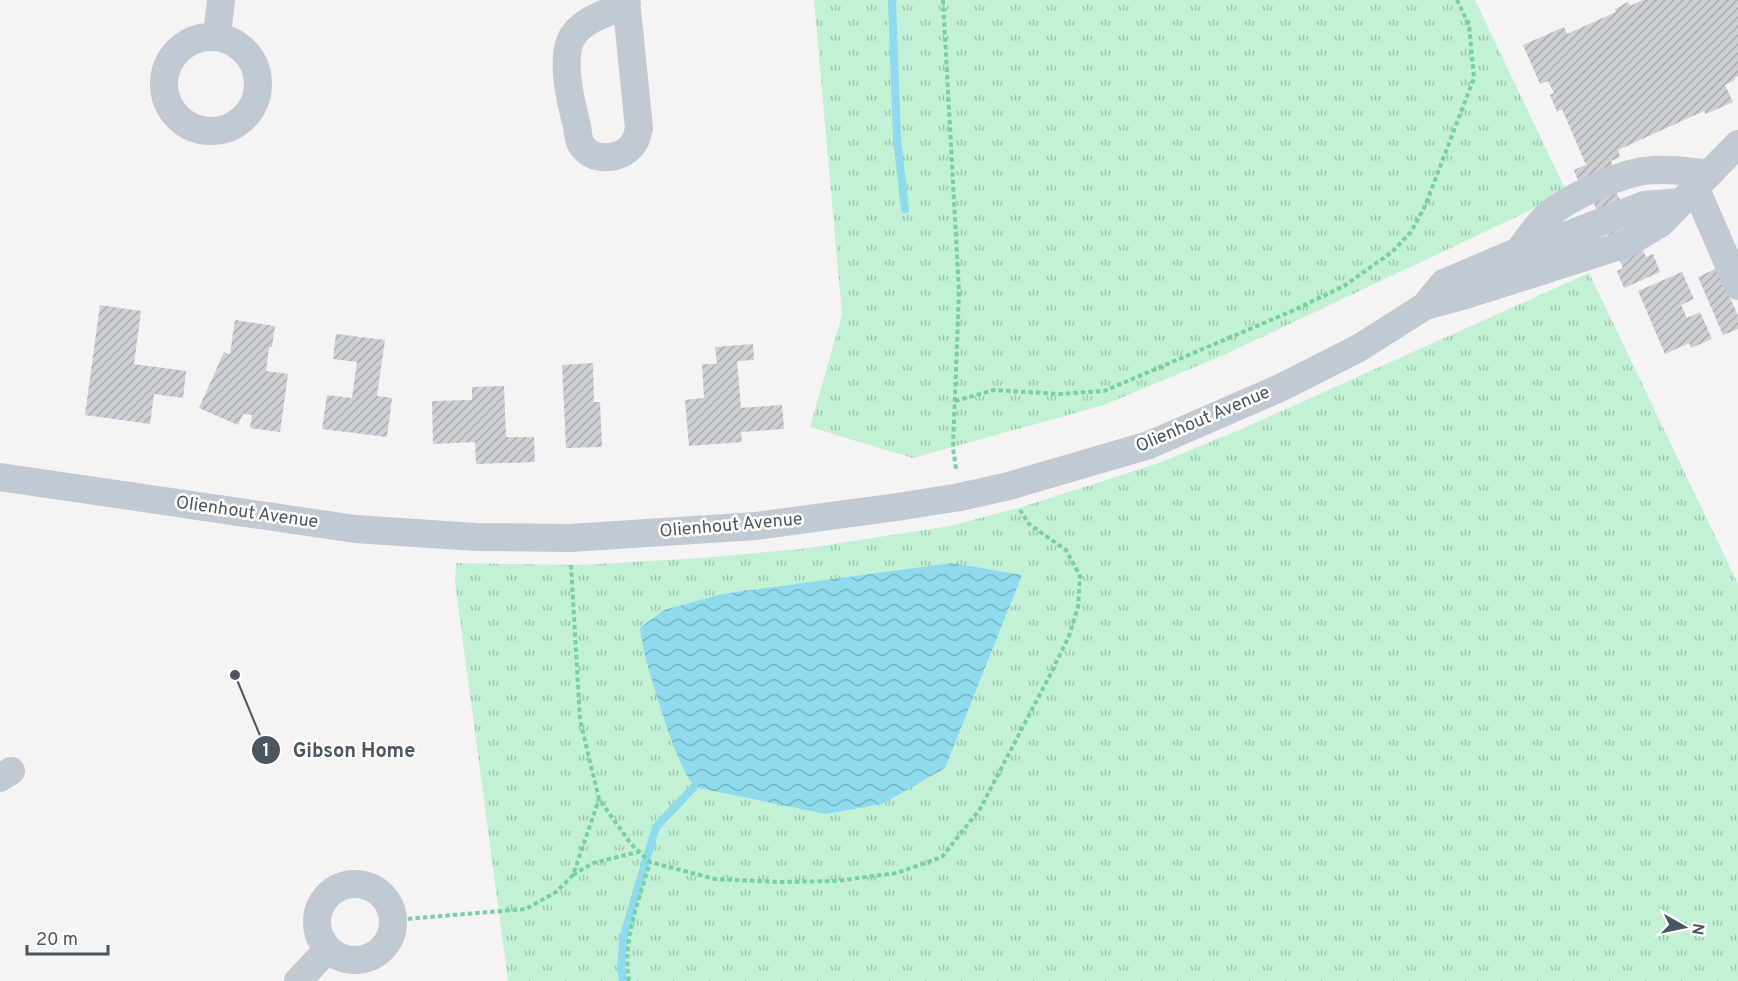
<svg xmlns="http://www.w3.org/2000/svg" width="1738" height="981" font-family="Overpass,sans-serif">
<defs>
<pattern id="park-tufts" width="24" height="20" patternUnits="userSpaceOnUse" patternTransform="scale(1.5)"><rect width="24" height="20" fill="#c3f1d5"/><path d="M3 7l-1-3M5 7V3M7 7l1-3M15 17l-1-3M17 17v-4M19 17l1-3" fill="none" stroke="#a0c6b0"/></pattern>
<pattern id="water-waves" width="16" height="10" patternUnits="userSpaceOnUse" patternTransform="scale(1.5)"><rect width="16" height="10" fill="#90daee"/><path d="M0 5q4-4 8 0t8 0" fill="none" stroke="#78b4c4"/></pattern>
<pattern id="building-hatch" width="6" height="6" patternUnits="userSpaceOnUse" patternTransform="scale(1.5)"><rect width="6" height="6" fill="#cdcfd5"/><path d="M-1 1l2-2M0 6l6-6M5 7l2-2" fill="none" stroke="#a8abb0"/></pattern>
</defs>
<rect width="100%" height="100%" fill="#f5f3f3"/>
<path fill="url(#park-tufts)" d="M 814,0 L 1475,0 L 1567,193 L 1226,354 L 1104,405 L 913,458 L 810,427 L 842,315 Z
M 1589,273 L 1738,584 L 1738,981 L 508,981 L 455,582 L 456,563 L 579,565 L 702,558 L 801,549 L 950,526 L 1022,507 L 1159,463 L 1237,431 Z"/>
<path fill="url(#water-waves)" d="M 952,563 L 1022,575 L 945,768 L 882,804 L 826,814 L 694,787 C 676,759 667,728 657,697 C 650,674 643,652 640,628 L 664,610 L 722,594 Z"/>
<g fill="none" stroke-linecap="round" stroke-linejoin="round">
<path stroke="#90daee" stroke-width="8" d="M 892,0 L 897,139 L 905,209
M 623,981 L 621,967 L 624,935 L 656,827 L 694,787"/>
</g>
<path fill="url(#building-hatch)" d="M 1643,0 L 1738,0 L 1738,76 L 1734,78 L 1735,80 L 1725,85 L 1733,102 L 1706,114 L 1704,111 L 1618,150 L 1620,157 L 1611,161 L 1613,167 L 1580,186 L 1574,170 L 1586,165 L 1562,109 L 1557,112 L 1550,95 L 1554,93 L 1548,81 L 1540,84 L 1523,45 L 1564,27 L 1567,34 L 1616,12 L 1615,9 L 1628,2 L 1630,6 Z
M 1615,189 L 1646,257 L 1653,254 L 1660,272 L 1624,288 L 1617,271 L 1623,268 L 1592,199 Z
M 1717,268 L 1738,316 L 1738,329 L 1723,335 L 1698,277 Z
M 1682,272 L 1694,299 L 1681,305 L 1687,318 L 1700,312 L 1712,339 L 1691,348 L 1689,343 L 1665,354 L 1638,291 Z
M 100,305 L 141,311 L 134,364 L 186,371 L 183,398 L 154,394 L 150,424 L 85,415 Z
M 235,320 L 275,326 L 272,347 L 269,347 L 266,371 L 288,374 L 280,432 L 250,428 L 252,415 L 243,414 L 238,425 L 199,408 L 224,352 L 230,354 Z
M 336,334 L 385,340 L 377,396 L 392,398 L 387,437 L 322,429 L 327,395 L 352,398 L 357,362 L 333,359 Z
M 753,344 L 754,360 L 737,361 L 741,408 L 782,405 L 784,429 L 741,432 L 742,442 L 689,446 L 685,400 L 704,398 L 702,364 L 717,364 L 715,347 Z
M 593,363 L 594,402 L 600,402 L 602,447 L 566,448 L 562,365 Z
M 504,386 L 506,437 L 534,437 L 535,462 L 476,464 L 475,442 L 433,444 L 432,401 L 472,400 L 472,387 Z"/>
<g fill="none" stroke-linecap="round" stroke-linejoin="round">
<path stroke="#7ad0a6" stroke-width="4" stroke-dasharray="4.5 3" stroke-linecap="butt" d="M 943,0 L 959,292 L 953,447 L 956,469
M 955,401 L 994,390 L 1059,394 L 1104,391 L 1292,311 L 1344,286 L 1392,252 L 1411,232 L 1425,206 L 1474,78 L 1469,25 L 1457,0
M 571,565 L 580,720 L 599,799 L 631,844 L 650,862 L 715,879 L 780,882 L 836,881 L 897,873 L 942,857 L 980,809 L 1050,675 L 1069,636 L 1078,607 L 1080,576 L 1066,550 L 1029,524 L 1020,510
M 573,875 L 593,863 L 638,852
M 393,920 L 526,909 L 556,892 L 573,875 L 599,799
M 629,981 C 622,940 639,901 650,862"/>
<path stroke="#c1cad2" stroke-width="28" d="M 626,0 L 639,128 C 638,132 637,138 635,141 C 625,160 592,164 581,144 C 578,139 578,132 577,126 C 571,103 558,53 575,33 C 587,18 610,12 627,4
M 217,36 L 221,0
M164 84a47 47 0 1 1 94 0a47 47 0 1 1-94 0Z
M 1696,189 L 1738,286
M 1519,251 C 1527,240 1535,228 1545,218 C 1563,200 1619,174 1644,171 C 1665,168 1688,171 1709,174
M 1428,302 L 1444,283 L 1519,251 L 1573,233 L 1644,205 L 1681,202
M 0,477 L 355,529 L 476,537 L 570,538 L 756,526 L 897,507 L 960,497 L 1009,486 L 1149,445 L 1280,388 L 1359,348 L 1425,306 L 1466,295 L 1626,244 L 1661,223 L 1738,144
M 0,778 L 11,771
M317 922a38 38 0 1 1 76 0a38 38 0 1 1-76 0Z
M 298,981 L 328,949"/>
</g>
<g text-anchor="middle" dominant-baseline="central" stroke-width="5" stroke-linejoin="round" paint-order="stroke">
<g font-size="18" fill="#4a5661" stroke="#fff">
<text transform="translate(1203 420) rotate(-23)">Olienhout Avenue</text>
<text transform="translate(247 513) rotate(8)">Olienhout Avenue</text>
<text transform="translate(731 526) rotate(-5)">Olienhout Avenue</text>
</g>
</g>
<path fill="none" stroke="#4a5661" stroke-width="2" d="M235 675L266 750"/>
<g fill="#4a5661" stroke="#fff" stroke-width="2">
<circle cx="235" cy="675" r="6"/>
<circle cx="266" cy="750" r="15"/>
</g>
<g font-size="18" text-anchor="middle" font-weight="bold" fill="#fff">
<text x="266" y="756">1</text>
</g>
<g font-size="20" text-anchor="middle" font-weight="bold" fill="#4a5661" stroke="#fff" stroke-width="5" stroke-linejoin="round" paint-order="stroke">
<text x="354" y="757">Gibson Home</text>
</g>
<g transform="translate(1684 927) rotate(99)" stroke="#ffffff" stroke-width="4.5" paint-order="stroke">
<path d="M0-4.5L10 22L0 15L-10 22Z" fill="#4a5661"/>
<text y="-9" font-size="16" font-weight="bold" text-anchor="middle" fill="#4a5661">N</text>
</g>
<path d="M27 945v9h81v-9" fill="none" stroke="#4a5661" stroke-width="3"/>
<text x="36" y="945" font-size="18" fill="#4a5661" stroke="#ffffff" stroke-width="4.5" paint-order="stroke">20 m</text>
</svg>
